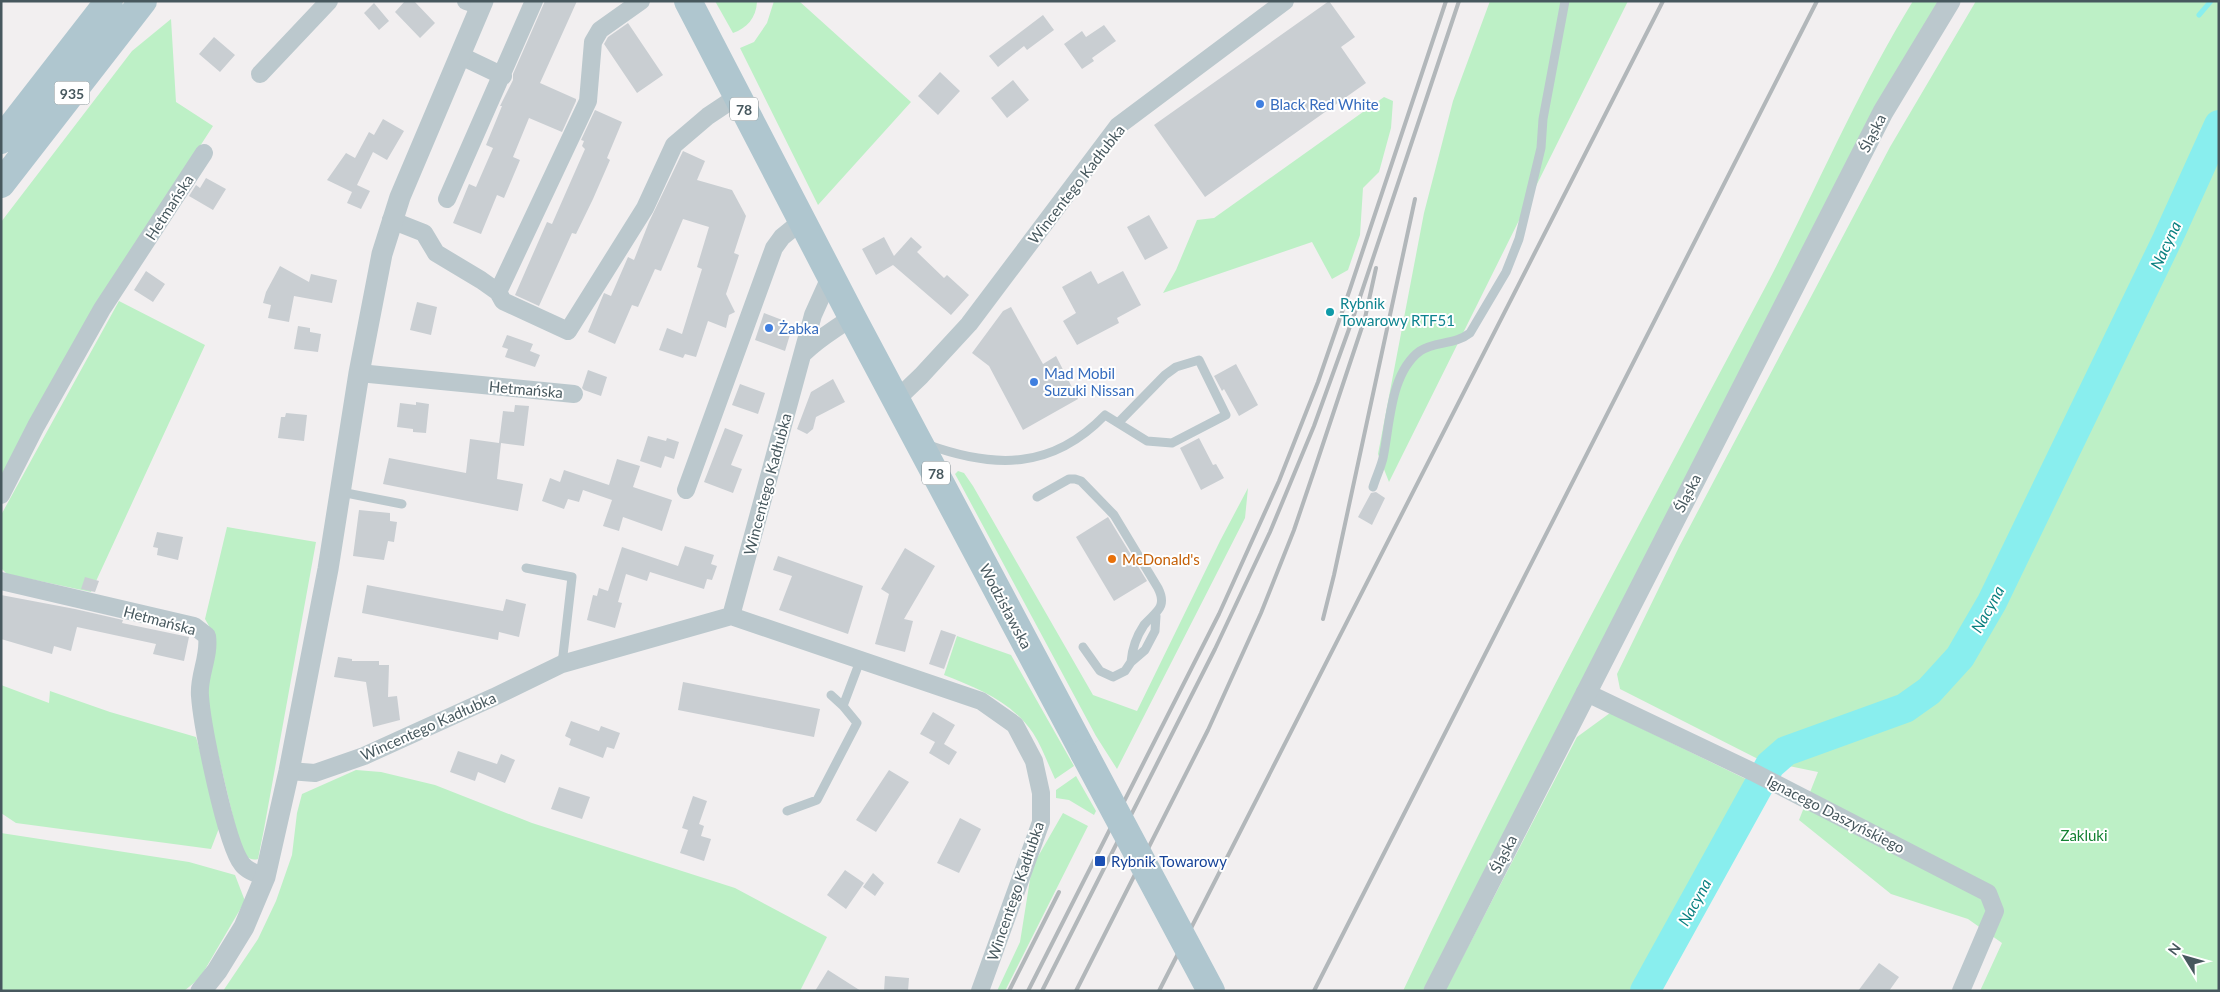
<svg xmlns="http://www.w3.org/2000/svg" width="2220" height="992" font-family="Lato,sans-serif">
<rect width="100%" height="100%" fill="#f2eff0"/>
<path fill="#bdf0c6" d="M 715,1 L 757,1 L 757,2 C 756,18 747,28 733,33 Z
M 774,1 L 799,1 L 911,102 L 818,205 L 740,48 L 754,42 L 767,23 Z
M 1490,1 L 1628,1 L 1389,482 L 1378,454 L 1424,213 L 1453,101 Z
M 1913,1 L 1942,1 L 1541,763 L 1423,991 L 1403,991 C 1515,751 1643,519 1767,284 C 1816,190 1857,92 1913,1 Z
M 1976,1 L 2219,1 L 2219,991 L 1980,991 L 2002,943 L 1968,919 L 1891,894 L 1799,820 L 1818,772 L 1760,760 L 1620,689 L 1617,674 L 1679,547 L 1890,147 Z
M 171,19 L 176,102 L 213,126 L 75,340 L 1,481 L 1,222 L 132,51 Z
M 1384,97 L 1393,101 L 1391,128 L 1379,172 L 1363,188 L 1360,235 L 1348,270 L 1332,279 L 1312,242 L 1163,293 L 1176,270 L 1197,220 L 1214,218 Z
M 119,301 L 205,345 L 91,592 L 7,574 L 1,568 L 1,515 Z
M 958,471 L 964,473 L 973,486 L 1093,695 L 1137,711 L 1220,541 L 1248,488 L 1245,518 L 1117,769 L 1096,736 L 960,483 L 955,474 Z
M 227,527 L 316,542 L 264,829 L 258,859 C 246,862 243,851 239,842 L 207,708 L 209,626 L 205,619 Z
M 957,636 L 1011,655 L 1074,766 L 1055,779 C 1048,764 1042,747 1033,733 C 1011,701 979,689 944,675 Z
M 1,685 L 49,703 L 50,691 L 110,712 L 196,737 L 221,823 L 211,849 L 16,823 L 1,813 Z
M 1610,713 L 1752,782 L 1705,872 L 1717,873 L 1651,991 L 1445,991 L 1577,737 Z
M 356,770 L 381,772 L 435,785 L 532,823 L 735,888 L 827,937 L 800,991 L 223,991 L 258,939 L 276,901 L 292,855 L 297,813 L 302,794 Z
M 1076,776 L 1096,811 L 1094,815 L 1069,800 L 1056,798 L 1056,790 Z
M 1063,813 L 1088,826 L 1005,991 L 997,991 L 1020,942 L 1032,867 Z
M 1,833 L 189,862 L 235,875 L 245,901 L 200,978 L 184,991 L 1,991 Z"/>
<g fill="none" stroke-linecap="round" stroke-linejoin="round">
<path stroke="#89eeee" stroke-width="5" d="M 2199,15 L 2211,1"/>
<path stroke="#89eeee" stroke-width="30" d="M 1645,991 L 1770,765 L 1786,751 L 1905,708 L 1929,691 L 1960,657 L 1992,602 L 2167,240 L 2219,125"/>
</g>
<path fill="#c9ced2" d="M 405,1 L 414,1 L 435,23 L 420,38 L 395,12 Z
M 545,1 L 577,1 L 540,83 L 576,99 L 576,101 L 562,132 L 529,118 L 513,157 L 520,160 L 504,198 L 497,195 L 481,234 L 453,223 L 469,184 L 476,187 L 493,148 L 486,145 L 502,106 L 500,106 L 513,80 L 513,74 Z
M 1329,1 L 1355,37 L 1341,47 L 1366,83 L 1205,197 L 1154,125 Z
M 374,3 L 389,21 L 379,30 L 364,13 Z
M 1043,15 L 1054,30 L 1027,50 L 1024,46 L 998,67 L 989,56 Z
M 628,23 L 663,75 L 637,93 L 604,44 L 608,37 Z
M 1104,25 L 1116,41 L 1092,58 L 1094,61 L 1082,69 L 1064,44 L 1082,31 L 1086,37 Z
M 214,37 L 235,55 L 220,72 L 199,54 Z
M 940,72 L 960,91 L 938,115 L 918,96 Z
M 1013,80 L 1029,100 L 1007,118 L 991,98 Z
M 595,110 L 622,122 L 607,158 L 610,160 L 593,199 L 576,234 L 572,233 L 539,306 L 515,295 L 547,222 L 552,224 L 585,149 L 582,146 L 584,141 L 581,140 Z
M 383,119 L 404,131 L 387,160 L 373,152 L 357,185 L 370,191 L 361,209 L 347,203 L 352,192 L 327,180 L 346,153 L 355,158 L 369,132 L 374,135 Z
M 683,151 L 705,161 L 697,180 L 732,190 L 746,216 L 734,253 L 739,255 L 726,294 L 735,312 L 729,315 L 726,328 L 708,321 L 696,357 L 685,354 L 683,358 L 659,350 L 667,328 L 682,334 L 702,269 L 697,267 L 709,227 L 683,219 L 661,271 L 655,269 L 638,307 L 632,305 L 615,344 L 588,332 L 604,293 L 611,296 L 628,257 L 634,260 L 649,222 Z
M 206,178 L 226,189 L 213,210 L 189,196 L 196,185 L 200,188 Z
M 1149,215 L 1168,248 L 1145,260 L 1127,227 Z
M 884,237 L 894,256 L 911,237 L 922,247 L 917,252 L 944,278 L 947,275 L 969,295 L 951,315 L 893,265 L 876,275 L 862,249 Z
M 280,266 L 309,282 L 311,274 L 337,280 L 332,303 L 294,296 L 289,322 L 268,318 L 271,305 L 263,303 L 266,292 Z
M 146,271 L 165,284 L 153,302 L 134,290 Z
M 1091,271 L 1098,284 L 1123,271 L 1141,305 L 1117,318 L 1119,323 L 1077,345 L 1063,321 L 1076,313 L 1062,287 Z
M 417,302 L 437,307 L 431,335 L 410,330 Z
M 1011,307 L 1043,364 L 1056,356 L 1078,399 L 1023,430 L 989,366 L 972,353 L 1003,311 Z
M 764,313 L 790,323 L 788,326 L 792,328 L 785,351 L 755,340 Z
M 298,326 L 310,328 L 310,332 L 321,334 L 318,352 L 294,349 Z
M 507,335 L 533,344 L 530,351 L 540,355 L 535,367 L 505,357 L 508,349 L 502,347 Z
M 1236,364 L 1258,405 L 1239,416 L 1224,389 L 1222,391 L 1214,376 Z
M 588,370 L 607,377 L 601,396 L 584,390 L 582,388 Z
M 833,379 L 845,402 L 816,417 L 813,429 L 807,434 L 797,429 L 811,392 Z
M 740,384 L 765,393 L 758,414 L 732,405 Z
M 416,402 L 429,404 L 426,433 L 413,432 L 413,429 L 397,427 L 400,403 L 416,405 Z
M 515,405 L 529,406 L 524,446 L 501,443 L 497,479 L 523,484 L 518,511 L 383,484 L 389,458 L 466,473 L 470,439 L 499,443 L 503,411 L 514,412 Z
M 286,413 L 307,415 L 304,441 L 278,438 L 281,417 L 285,417 Z
M 725,428 L 743,435 L 731,465 L 742,469 L 733,493 L 704,482 Z
M 648,436 L 666,441 L 667,438 L 679,442 L 674,459 L 665,456 L 661,468 L 640,461 Z
M 1199,438 L 1213,465 L 1216,464 L 1224,478 L 1201,490 L 1180,448 Z
M 617,459 L 640,466 L 633,487 L 672,500 L 662,531 L 623,517 L 619,531 L 603,526 L 612,500 L 583,490 L 579,502 L 568,499 L 564,509 L 542,501 L 550,478 L 560,482 L 564,470 L 609,485 Z
M 1376,492 L 1385,498 L 1372,525 L 1358,517 L 1371,493 Z
M 359,510 L 390,513 L 390,521 L 397,522 L 394,542 L 388,541 L 384,560 L 353,556 Z
M 1108,517 L 1147,581 L 1114,601 L 1076,537 Z
M 157,532 L 183,537 L 178,560 L 157,555 L 158,548 L 153,547 Z
M 685,546 L 714,555 L 711,564 L 717,566 L 712,580 L 707,579 L 704,589 L 650,572 L 647,581 L 626,574 L 618,602 L 622,603 L 615,628 L 587,620 L 593,595 L 597,596 L 599,588 L 608,591 L 622,547 L 678,566 Z
M 905,548 L 935,566 L 904,619 L 913,621 L 905,652 L 875,644 L 889,594 L 881,589 Z
M 778,556 L 863,586 L 848,634 L 779,610 L 792,576 L 773,570 Z
M 85,577 L 99,581 L 95,592 L 81,589 Z
M 367,585 L 503,611 L 506,599 L 526,604 L 519,637 L 499,632 L 498,640 L 362,613 Z
M 1,595 L 75,609 L 123,620 L 122,623 L 189,637 L 184,661 L 153,654 L 156,644 L 77,627 L 71,651 L 54,646 L 52,654 L 1,639 Z
M 941,630 L 956,635 L 944,669 L 929,664 Z
M 338,657 L 352,659 L 352,661 L 379,661 L 379,665 L 389,665 L 388,697 L 397,696 L 400,720 L 373,727 L 366,682 L 334,677 Z
M 683,682 L 820,709 L 814,737 L 678,710 Z
M 933,712 L 955,725 L 944,744 L 957,752 L 949,765 L 929,753 L 935,742 L 920,734 Z
M 571,721 L 599,731 L 601,726 L 620,733 L 614,749 L 607,747 L 603,758 L 569,745 L 571,739 L 565,736 Z
M 458,751 L 497,764 L 501,754 L 515,760 L 505,783 L 478,772 L 475,781 L 450,772 Z
M 889,770 L 909,782 L 876,832 L 856,820 Z
M 559,787 L 590,797 L 582,819 L 551,809 Z
M 693,796 L 707,801 L 699,824 L 704,826 L 701,836 L 711,839 L 704,861 L 680,853 L 688,830 L 682,828 Z
M 960,818 L 981,829 L 959,873 L 937,863 Z
M 845,870 L 864,883 L 846,909 L 827,895 Z
M 873,873 L 884,883 L 875,896 L 863,887 Z
M 1879,963 L 1899,977 L 1889,991 L 1858,991 Z
M 828,970 L 861,991 L 815,991 Z
M 885,976 L 909,978 L 908,991 L 884,991 Z"/>
<g fill="none" stroke-linecap="round" stroke-linejoin="round">
<path stroke="#bbc8cd" stroke-width="9" d="M 926,444 C 994,469 1052,470 1105,415 L 1147,441 L 1172,443 L 1226,415 L 1199,360 L 1176,367 L 1165,375 L 1119,422
M 1373,487 C 1376,477 1381,467 1383,458 C 1390,425 1390,373 1420,351 C 1435,341 1455,345 1470,333 L 1506,272 L 1519,239 L 1541,148 L 1543,119 L 1565,1
M 341,492 L 402,504
M 1037,497 L 1069,479 L 1075,479 L 1081,481 L 1114,515 L 1158,588 C 1168,608 1155,612 1144,625 C 1136,637 1132,649 1131,662
M 526,568 L 572,577 L 562,664
M 1083,647 L 1100,671 L 1113,677 L 1125,671 L 1131,662 L 1145,650 L 1155,631 L 1156,616
M 843,706 L 860,661
M 787,811 L 817,800 L 857,723 L 843,706 L 831,695"/>
<path stroke="#bbc8cd" stroke-width="18" d="M 466,1 L 481,6
M 461,56 L 503,76
M 260,74 L 329,1
M 447,199 L 534,1
M 391,220 L 424,233 L 436,253 L 481,280 L 498,292 L 503,301 L 568,331 L 645,208 L 674,145 L 708,116 L 738,96
M 498,292 L 588,101 L 593,42 L 600,30 L 641,1
M 804,353 C 819,338 836,329 852,317
M 359,373 L 574,394
M 897,399 L 921,376 L 969,324 L 1118,126 L 1285,1
M 686,490 L 774,248 L 782,237 L 803,220
M 1,495 L 36,426 L 102,309 L 204,153
M 1,581 L 194,626 L 207,636 C 210,657 198,676 200,696 C 202,725 226,844 242,864 C 247,871 258,874 265,877
M 731,616 L 981,701 L 1015,725 L 1034,761 L 1041,793 L 1041,822 L 980,991
M 1585,692 L 1753,772 L 1988,893 L 1995,911 L 1961,991
M 289,771 L 315,773 L 364,756 L 494,697 L 562,664 L 731,616 L 813,315 L 831,275"/>
<path stroke="#bbc8cd" stroke-width="21" d="M 201,991 L 217,971 L 244,927 L 265,877 L 289,771 L 328,569 L 359,373 L 382,254 L 400,197 L 483,1
M 1434,991 L 1883,112 L 1950,1"/>
<path stroke="#afc6cf" stroke-width="28" d="M 688,1 L 852,317 L 1084,753
M 1,140 L 109,1
M 1,184 L 143,1"/>
<path stroke="#b2b7ba" stroke-width="4" d="M 1323,619 L 1334,575 L 1415,199
M 1009,991 L 1059,892
M 1028,991 L 1219,614 L 1279,481 L 1318,382 L 1350,289 L 1446,1
M 1042,991 L 1215,649 L 1270,532 L 1314,426 L 1353,318 L 1459,1
M 1076,991 L 1208,730 L 1261,613 L 1294,530 L 1314,471 L 1365,318 L 1376,268
M 1159,991 L 1663,1
M 1314,991 L 1817,1"/>
<path stroke="#afc6cf" stroke-width="28" d="M 1084,753 L 1211,991"/>
</g>
<g fill="#3f7fe0" stroke="#fff" stroke-width="2">
<circle cx="1260" cy="104" r="5"/>
<circle cx="769" cy="328" r="5"/>
<circle cx="1034" cy="382" r="5"/>
</g>
<circle fill="#0f9aa8" stroke="#fff" stroke-width="2" cx="1330" cy="312" r="5"/>
<circle fill="#e8710a" stroke="#fff" stroke-width="2" cx="1112" cy="559" r="5"/>
<rect fill="#1a4fb4" stroke="#fff" stroke-width="2" x="1094" y="855" width="12" height="12" rx="2.5"/>
<g text-anchor="middle" dominant-baseline="central" stroke-width="4" stroke-linejoin="round" paint-order="stroke">
<g fill="#fff" stroke="#7e8a8e" stroke-width="1">
<rect x="54.5" y="81.5" width="35" height="23" rx="4"/>
<rect x="730" y="97.5" width="28" height="23" rx="4"/>
<rect x="922" y="461.5" width="28" height="23" rx="4"/>
</g>
<g font-size="14" font-weight="bold" fill="#47585e">
<text x="72" y="93">935</text>
<text x="744" y="109">78</text>
<text x="936" y="473">78</text>
</g>
<g font-size="15" fill="#366cbe" stroke="#fff" text-anchor="start">
<text x="1270" y="104">Black Red White</text>
<text x="779" y="328">Żabka</text>
<text x="1044" y="373">Mad Mobil<tspan x="1044" dy="17">Suzuki Nissan</tspan></text>
</g>
<g font-size="15" fill="#47585e" stroke="#fff">
<text transform="translate(1872 133) rotate(-63)">Śląska</text>
<text transform="translate(1076 184) rotate(-52)">Wincentego Kadłubka</text>
<text transform="translate(169 207) rotate(-57)">Hetmańska</text>
<text transform="translate(526 389) rotate(5)">Hetmańska</text>
<text transform="translate(767 484) rotate(-75)">Wincentego Kadłubka</text>
<text transform="translate(1687 493) rotate(-63)">Śląska</text>
<text transform="translate(1006 606) rotate(62)">Wodzisławska</text>
<text transform="translate(160 620) rotate(15)">Hetmańska</text>
<text transform="translate(428 726) rotate(-24)">Wincentego Kadłubka</text>
<text transform="translate(1836 814) rotate(27)">Ignacego Daszyńskiego</text>
<text transform="translate(1503 854) rotate(-63)">Śląska</text>
<text transform="translate(1015 891) rotate(-71)">Wincentego Kadłubka</text>
</g>
<g font-size="15" fill="#0d838f" stroke="#fff" text-anchor="start">
<text x="1340" y="303">Rybnik<tspan x="1340" dy="17">Towarowy RTF51</tspan></text>
</g>
<g font-size="15" fill="#c56008" stroke="#fff" text-anchor="start">
<text x="1122" y="559">McDonald's</text>
</g>
<g font-size="15" fill="#158234" stroke="#fff">
<text x="2084" y="835">Zakluki</text>
</g>
<g font-size="15" fill="#164399" stroke="#fff" text-anchor="start">
<text x="1111" y="861">Rybnik Towarowy</text>
</g>
<g font-size="16" font-style="italic" fill="#0b8080" stroke="#fff">
<text transform="translate(2165 245) rotate(-65)">Nacyna</text>
<text transform="translate(1987 609) rotate(-61)">Nacyna</text>
<text transform="translate(1694 902) rotate(-61)">Nacyna</text>
</g>
</g>
<rect width="2220" height="992" fill="none" stroke="#47585e" stroke-width="5"/>
<g transform="translate(2185 957) rotate(307)" stroke="#ffffff" stroke-width="4" paint-order="stroke">
<path d="M0-4L9 19L0 12L-9 19Z" fill="#47585e"/>
<text y="-8" font-size="14" font-weight="bold" text-anchor="middle" fill="#47585e">N</text>
</g>
</svg>
